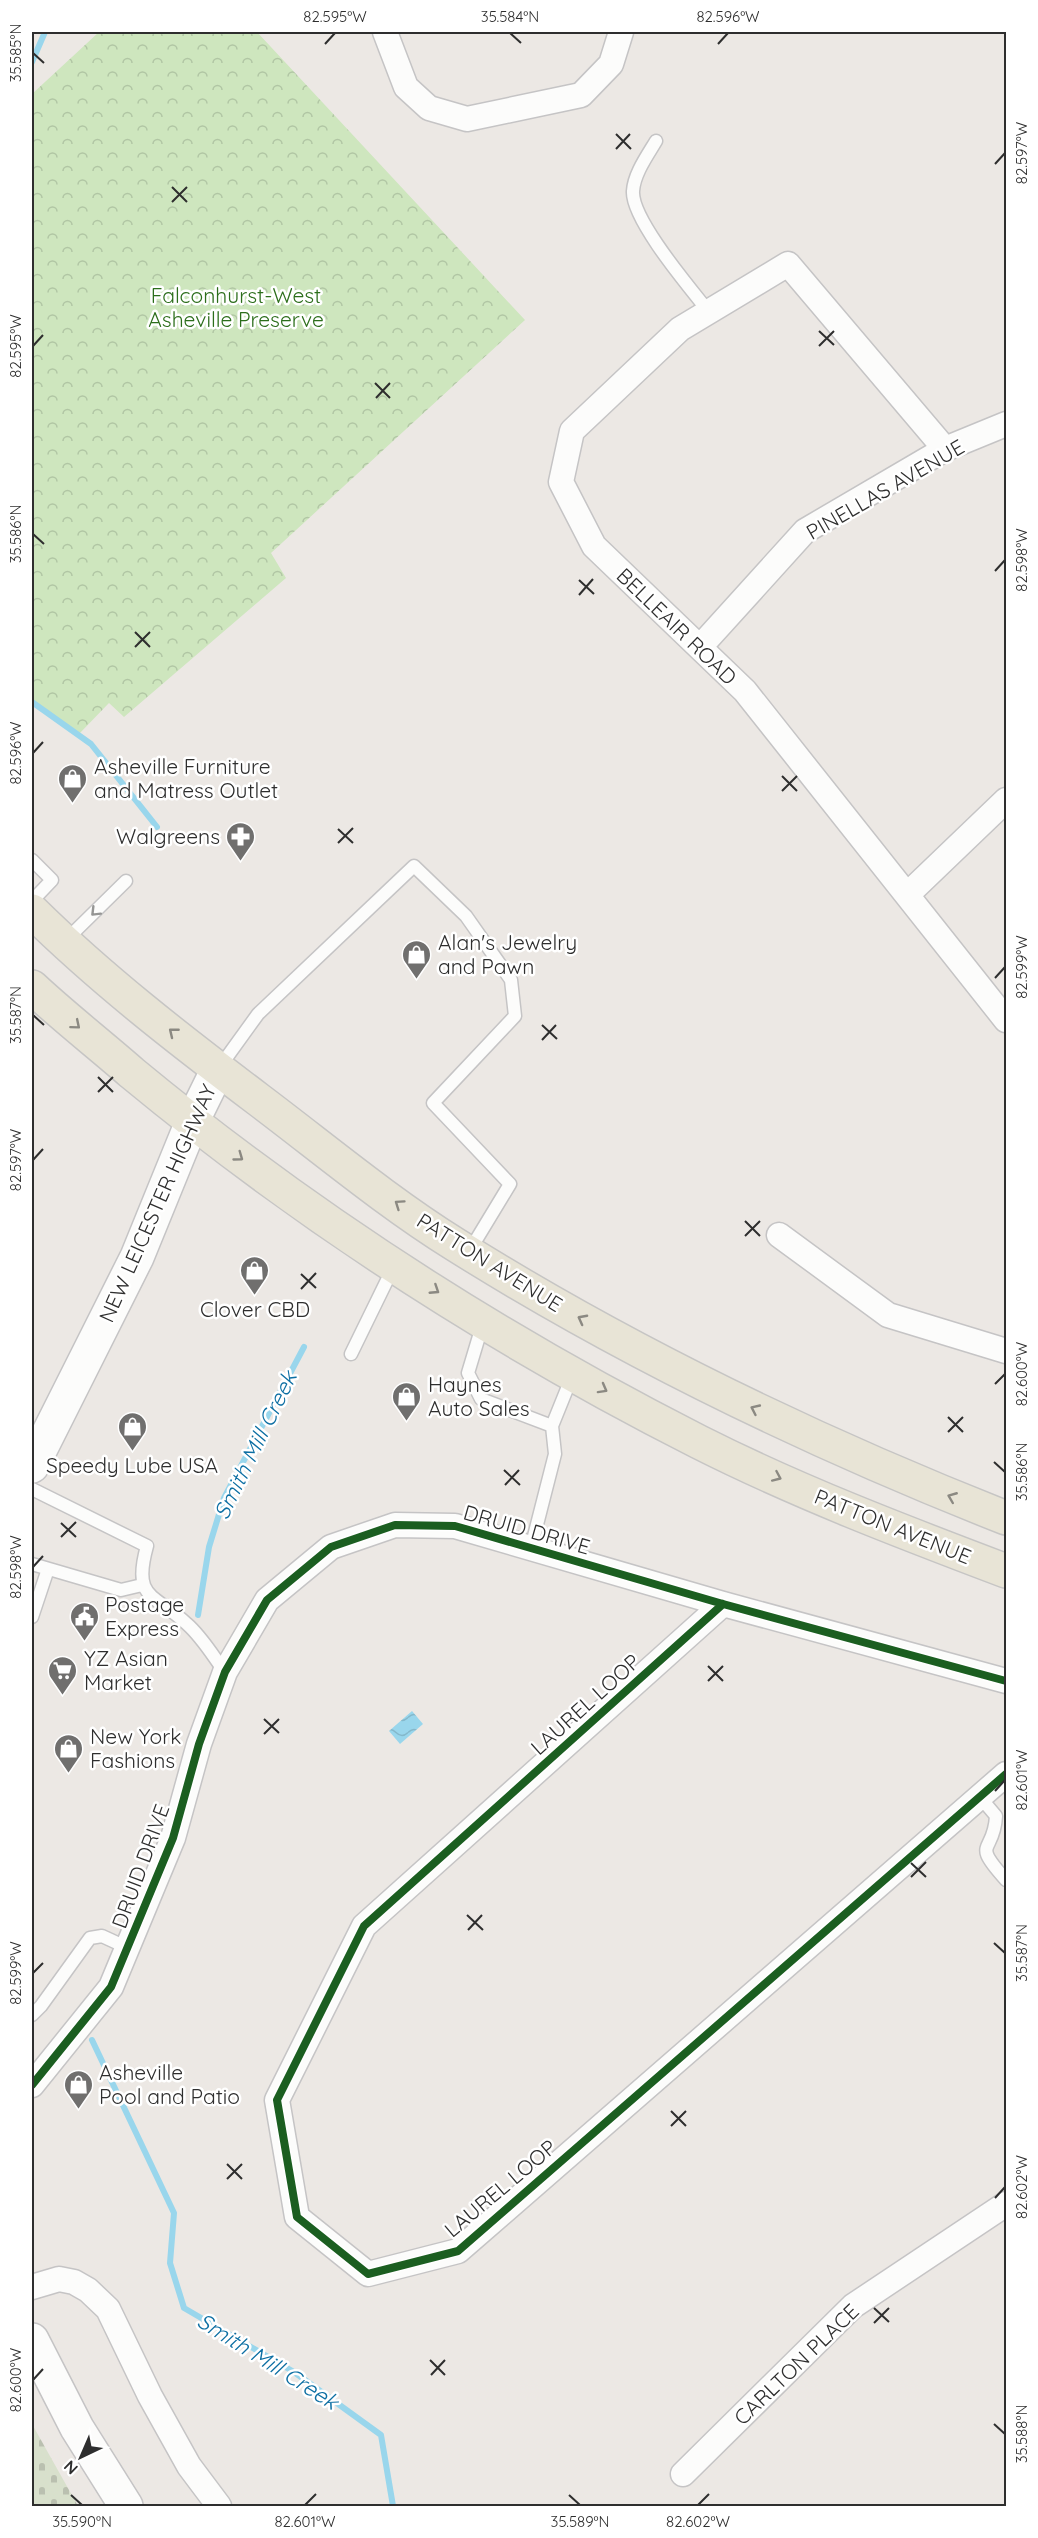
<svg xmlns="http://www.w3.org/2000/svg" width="1038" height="2538" font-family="Quicksand,sans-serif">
<defs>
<pattern id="cemetery-stones" width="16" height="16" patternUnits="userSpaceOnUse" patternTransform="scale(1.5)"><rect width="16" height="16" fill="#d8e0cc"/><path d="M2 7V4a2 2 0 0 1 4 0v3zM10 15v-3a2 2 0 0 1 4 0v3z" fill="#bac0b0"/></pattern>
<pattern id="park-crowns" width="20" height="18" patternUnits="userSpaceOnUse" patternTransform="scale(1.5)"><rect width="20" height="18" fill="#cee6be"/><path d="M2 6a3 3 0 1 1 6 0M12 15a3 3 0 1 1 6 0" fill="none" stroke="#b1c6a4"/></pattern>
<pattern id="water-waves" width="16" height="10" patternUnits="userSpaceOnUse" patternTransform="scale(1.5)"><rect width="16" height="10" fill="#99d6ec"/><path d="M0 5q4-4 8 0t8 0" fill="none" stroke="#84b8cb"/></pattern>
</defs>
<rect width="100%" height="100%" fill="#ece8e4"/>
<path fill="url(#cemetery-stones)" d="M 32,2424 L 78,2506 L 32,2506 Z"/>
<path fill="url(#park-crowns)" d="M 99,32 L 257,32 L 525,320 L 271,553 L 286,578 L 124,717 L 109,703 L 78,735 L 32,703 L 32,94 Z"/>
<path fill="url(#water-waves)" d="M 412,1711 L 423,1724 L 400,1744 L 389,1731 Z"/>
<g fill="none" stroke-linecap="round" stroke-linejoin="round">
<path stroke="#99d6ec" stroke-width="6" d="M 32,62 L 45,32
M 32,702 L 91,744 L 157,827
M 198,1615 L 209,1547 L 224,1498 L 304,1347
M 92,2040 L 174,2213 L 170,2263 L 184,2308 L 294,2372 L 381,2435 L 393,2506"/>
<defs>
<path id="service" d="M 656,141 C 647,156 634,174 633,191 C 631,219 690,288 709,312
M 32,860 L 52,880 L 32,901
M 65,941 L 126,881
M 219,1068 L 258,1014 L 414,866 L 466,916 L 511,980 L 515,1016 L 433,1103 L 510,1184 L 470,1250
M 483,1323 L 468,1373 L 481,1399 L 552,1426 L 573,1374
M 351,1354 L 393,1268
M 32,1489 L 147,1546 C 132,1600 154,1593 187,1624 C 202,1637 213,1656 225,1672
M 531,1548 L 555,1454 L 552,1426
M 32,1564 L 121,1590 L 142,1585
M 32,1617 L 48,1569
M 980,1797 L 996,1816 C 994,1855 970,1840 1006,1880
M 32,2015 L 41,2006 L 90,1938 L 102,1936 L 128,1948"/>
<path id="minor" d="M 385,32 L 406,87 L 429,108 L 467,119 L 581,95 L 611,64 L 621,32
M 945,449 L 788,264 L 680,329 L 572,431 L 561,482 L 594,546 L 745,691 L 1006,1020
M 700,647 L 805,531 L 945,449 L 1006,424
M 908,894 L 1006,800
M 779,1235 L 888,1315 L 1006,1351
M 723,1604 L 364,1926 L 277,2100 L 297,2217 L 368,2274 L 458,2251 L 1006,1774
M 32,2085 L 111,1987 L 173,1838 L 199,1744 L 225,1672 L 267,1600 L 331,1547 L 395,1525 L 455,1526 L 723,1604 L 1006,1681
M 32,2287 L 59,2279 L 74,2282 L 88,2290 L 108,2309 L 150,2396 L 189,2466 L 219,2506
M 683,2474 L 853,2306 L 1006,2204"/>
<path id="secondary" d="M 32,1466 L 137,1257 L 192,1122 L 218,1069
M 32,2340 L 77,2428 L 126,2506"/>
<path id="primary" d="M 32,911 C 102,980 181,1041 259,1100 C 324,1149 387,1202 456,1245 C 630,1354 816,1443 1006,1518
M 32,987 C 64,1017 99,1044 132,1073 C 305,1216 498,1340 699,1442 C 798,1492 903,1532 1006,1571"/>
</defs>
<use href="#service" stroke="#c5c4c5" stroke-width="15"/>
<use href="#minor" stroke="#c5c4c5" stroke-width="27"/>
<use href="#secondary" stroke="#c5c4c5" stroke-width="36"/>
<use href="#primary" stroke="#c6c5c4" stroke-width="36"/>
<use href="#service" stroke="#fcfcfb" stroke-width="12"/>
<use href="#minor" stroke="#fcfcfb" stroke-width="24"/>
<use href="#secondary" stroke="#fcfcfb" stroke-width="33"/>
<use href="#primary" stroke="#e8e4d6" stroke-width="33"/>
<defs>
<path id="cycleway" d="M 723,1604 L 364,1926 L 277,2100 L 297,2217 L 368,2274 L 458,2251 L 1006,1774
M 32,2085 L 111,1987 L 173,1838 L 199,1744 L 225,1672 L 267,1600 L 331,1547 L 395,1525 L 455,1526 L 723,1604 L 1006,1681"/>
</defs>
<use href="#cycleway" stroke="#fff" stroke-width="11"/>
<use href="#cycleway" stroke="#1b5e20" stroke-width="8"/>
</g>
<defs><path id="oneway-chevron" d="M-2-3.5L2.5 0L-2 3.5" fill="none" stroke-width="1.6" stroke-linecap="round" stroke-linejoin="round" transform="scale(1.5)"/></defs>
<use stroke="#959594" href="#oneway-chevron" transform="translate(95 912) rotate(135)"/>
<g stroke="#8b8982">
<use href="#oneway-chevron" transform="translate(76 1025) rotate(40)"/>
<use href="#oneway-chevron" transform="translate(173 1032) rotate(-141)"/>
<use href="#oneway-chevron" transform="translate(239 1157) rotate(36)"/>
<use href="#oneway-chevron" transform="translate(399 1204) rotate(-145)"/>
<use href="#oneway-chevron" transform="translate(435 1290) rotate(33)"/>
<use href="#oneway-chevron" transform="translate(582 1319) rotate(-152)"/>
<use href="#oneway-chevron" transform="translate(603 1389) rotate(29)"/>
<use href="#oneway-chevron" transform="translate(755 1409) rotate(-155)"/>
<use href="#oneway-chevron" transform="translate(777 1477) rotate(24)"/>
<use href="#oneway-chevron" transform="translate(952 1497) rotate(-158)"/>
</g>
<path fill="none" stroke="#2e2e2e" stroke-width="2" d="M 510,33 L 521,43M 325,44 L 335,33M 718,44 L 728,33M 33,53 L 44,63M 616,134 L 631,149M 616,149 L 630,134M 995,164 L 1005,153M 172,187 L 187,202M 172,202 L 187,187M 819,331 L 834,345M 33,346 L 43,335M 819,346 L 834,331M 375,383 L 390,398M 376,398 L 390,383M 33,534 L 44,544M 995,571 L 1005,560M 579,580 L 594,594M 579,595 L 593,579M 135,632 L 150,647M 135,647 L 150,632M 33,753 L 43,742M 782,776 L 797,791M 782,791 L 797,776M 338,829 L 353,843M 338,843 L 353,828M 995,978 L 1005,967M 33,1015 L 44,1025M 542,1025 L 557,1039M 542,1040 L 556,1025M 98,1077 L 113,1092M 98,1092 L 113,1077M 33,1160 L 43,1149M 745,1221 L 760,1236M 745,1236 L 760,1221M 301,1274 L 316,1288M 301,1289 L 316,1273M 995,1384 L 1005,1374M 948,1417 L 963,1432M 948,1432 L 963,1417M 994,1462 L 1005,1472M 504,1470 L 520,1485M 505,1485 L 519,1470M 61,1523 L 76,1537M 61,1537 L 76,1522M 33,1567 L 43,1556M 708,1666 L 723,1681M 708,1681 L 723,1666M 264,1719 L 279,1733M 264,1734 L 279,1719M 995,1791 L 1005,1780M 911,1863 L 926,1877M 911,1877 L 926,1862M 467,1915 L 483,1930M 468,1930 L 482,1915M 994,1943 L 1005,1953M 33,1973 L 43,1963M 671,2111 L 686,2126M 671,2126 L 686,2111M 227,2164 L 242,2179M 227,2179 L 242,2164M 995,2198 L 1005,2187M 874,2308 L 889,2322M 874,2323 L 889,2308M 430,2360 L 445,2375M 431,2375 L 445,2360M 33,2380 L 43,2369M 994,2424 L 1005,2434M 71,2495 L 82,2505M 569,2495 L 580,2505M 305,2505 L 316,2494M 698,2505 L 709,2494"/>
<defs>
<symbol id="shop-pin" viewBox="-11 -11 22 30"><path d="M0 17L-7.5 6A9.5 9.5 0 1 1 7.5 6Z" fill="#706f6e" stroke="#fff"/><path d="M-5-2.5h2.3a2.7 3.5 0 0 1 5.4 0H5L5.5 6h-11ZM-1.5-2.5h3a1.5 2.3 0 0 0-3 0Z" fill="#fff"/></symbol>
<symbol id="pharmacy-pin" viewBox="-11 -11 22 30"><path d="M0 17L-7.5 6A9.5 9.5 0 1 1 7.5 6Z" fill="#706f6e" stroke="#fff"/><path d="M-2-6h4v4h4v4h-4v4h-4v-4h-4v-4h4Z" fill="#fff"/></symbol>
<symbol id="civic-pin" viewBox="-11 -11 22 30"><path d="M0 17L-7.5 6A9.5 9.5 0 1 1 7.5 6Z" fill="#706f6e" stroke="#fff"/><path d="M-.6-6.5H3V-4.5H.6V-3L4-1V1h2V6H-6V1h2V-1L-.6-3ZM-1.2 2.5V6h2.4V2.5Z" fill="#fff"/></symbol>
<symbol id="supermarket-pin" viewBox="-11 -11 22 30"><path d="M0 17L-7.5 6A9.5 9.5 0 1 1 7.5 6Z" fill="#706f6e" stroke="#fff"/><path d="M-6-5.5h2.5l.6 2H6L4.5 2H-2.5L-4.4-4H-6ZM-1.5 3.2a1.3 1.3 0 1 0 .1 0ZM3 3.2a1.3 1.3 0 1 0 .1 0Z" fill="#fff"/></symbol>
</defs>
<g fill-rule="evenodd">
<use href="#shop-pin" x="56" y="762" width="33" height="45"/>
<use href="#pharmacy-pin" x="224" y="820" width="33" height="45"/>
<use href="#shop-pin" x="400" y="938" width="33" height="45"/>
<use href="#shop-pin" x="238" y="1254" width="33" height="45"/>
<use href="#shop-pin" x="390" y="1380" width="33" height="45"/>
<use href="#shop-pin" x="116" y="1410" width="33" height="45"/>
<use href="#civic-pin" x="68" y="1600" width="33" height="45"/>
<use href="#supermarket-pin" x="46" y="1654" width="33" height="45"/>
<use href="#shop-pin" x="52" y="1732" width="33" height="45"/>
<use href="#shop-pin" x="62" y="2068" width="33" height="45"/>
</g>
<g text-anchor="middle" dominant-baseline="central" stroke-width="5" stroke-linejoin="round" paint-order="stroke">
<g font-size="21" fill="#2c6e1b" stroke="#fff">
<text x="236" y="295">Falconhurst-West<tspan x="236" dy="24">Asheville Preserve</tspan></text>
</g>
<g font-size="21" fill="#2e2e2e" stroke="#fff">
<text transform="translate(885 489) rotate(-30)">PINELLAS AVENUE</text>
<text transform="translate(677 626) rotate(44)">BELLEAIR ROAD</text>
<text transform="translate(157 1203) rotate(-66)">NEW LEICESTER HIGHWAY</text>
<text transform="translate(490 1262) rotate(32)">PATTON AVENUE</text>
<text transform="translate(893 1526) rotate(22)">PATTON AVENUE</text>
<text transform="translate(527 1529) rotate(16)">DRUID DRIVE</text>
<text transform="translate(585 1704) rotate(-42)">LAUREL LOOP</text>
<text transform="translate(140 1866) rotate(-70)">DRUID DRIVE</text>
<text transform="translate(500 2188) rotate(-40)">LAUREL LOOP</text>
<text transform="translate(796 2364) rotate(-44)">CARLTON PLACE</text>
</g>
<g font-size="21" fill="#2e2e2e" stroke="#fff" text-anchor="start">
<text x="94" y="766">Asheville Furniture<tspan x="94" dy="24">and Matress Outlet</tspan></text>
<text x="220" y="836" text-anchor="end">Walgreens</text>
<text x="438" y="942">Alan's Jewelry<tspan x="438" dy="24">and Pawn</tspan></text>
<text x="255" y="1309" text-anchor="middle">Clover CBD</text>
<text x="428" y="1384">Haynes<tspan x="428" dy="24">Auto Sales</tspan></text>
<text x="132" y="1465" text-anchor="middle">Speedy Lube USA</text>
<text x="105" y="1604">Postage<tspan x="105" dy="24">Express</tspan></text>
<text x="84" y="1658">YZ Asian<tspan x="84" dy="24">Market</tspan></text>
<text x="90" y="1736">New York<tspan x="90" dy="24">Fashions</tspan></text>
<text x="99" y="2072">Asheville<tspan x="99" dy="24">Pool and Patio</tspan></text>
</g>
<g font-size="22" font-style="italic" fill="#0d6fa3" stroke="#fff">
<text transform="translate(255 1445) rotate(-64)">Smith Mill Creek</text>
<text transform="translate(268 2361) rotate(32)">Smith Mill Creek</text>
</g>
</g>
<rect width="1038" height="2538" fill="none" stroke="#ffffff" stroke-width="66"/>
<g transform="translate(81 2457) rotate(224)" stroke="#ffffff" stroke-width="4.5" paint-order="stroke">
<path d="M0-4.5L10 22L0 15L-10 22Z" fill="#2e2e2e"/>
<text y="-9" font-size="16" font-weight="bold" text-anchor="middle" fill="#2e2e2e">N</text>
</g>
<rect x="33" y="33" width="972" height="2472" fill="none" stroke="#2e2e2e" stroke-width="2"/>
<g font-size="15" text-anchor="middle" fill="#2e2e2e">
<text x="335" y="22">82.595°W</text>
<text x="510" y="22">35.584°N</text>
<text x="728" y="22">82.596°W</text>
<text transform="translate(16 53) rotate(-90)" y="5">35.585°N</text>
<text transform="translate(1022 153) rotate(-90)" y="5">82.597°W</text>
<text transform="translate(16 346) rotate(-90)" y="5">82.595°W</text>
<text transform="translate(16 534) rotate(-90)" y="5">35.586°N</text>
<text transform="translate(1022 560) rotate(-90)" y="5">82.598°W</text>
<text transform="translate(16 753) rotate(-90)" y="5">82.596°W</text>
<text transform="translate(1022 967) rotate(-90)" y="5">82.599°W</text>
<text transform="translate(16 1015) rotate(-90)" y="5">35.587°N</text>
<text transform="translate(16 1160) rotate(-90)" y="5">82.597°W</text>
<text transform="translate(1022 1374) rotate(-90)" y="5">82.600°W</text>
<text transform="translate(1022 1472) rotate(-90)" y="5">35.586°N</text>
<text transform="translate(16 1567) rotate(-90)" y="5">82.598°W</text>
<text transform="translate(1022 1780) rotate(-90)" y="5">82.601°W</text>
<text transform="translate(1022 1953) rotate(-90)" y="5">35.587°N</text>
<text transform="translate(16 1973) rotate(-90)" y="5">82.599°W</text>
<text transform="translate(1022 2187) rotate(-90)" y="5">82.602°W</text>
<text transform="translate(16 2380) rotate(-90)" y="5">82.600°W</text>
<text transform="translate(1022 2434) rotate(-90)" y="5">35.588°N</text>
<text x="82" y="2527">35.590°N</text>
<text x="305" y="2527">82.601°W</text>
<text x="580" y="2527">35.589°N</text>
<text x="698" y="2527">82.602°W</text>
</g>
</svg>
